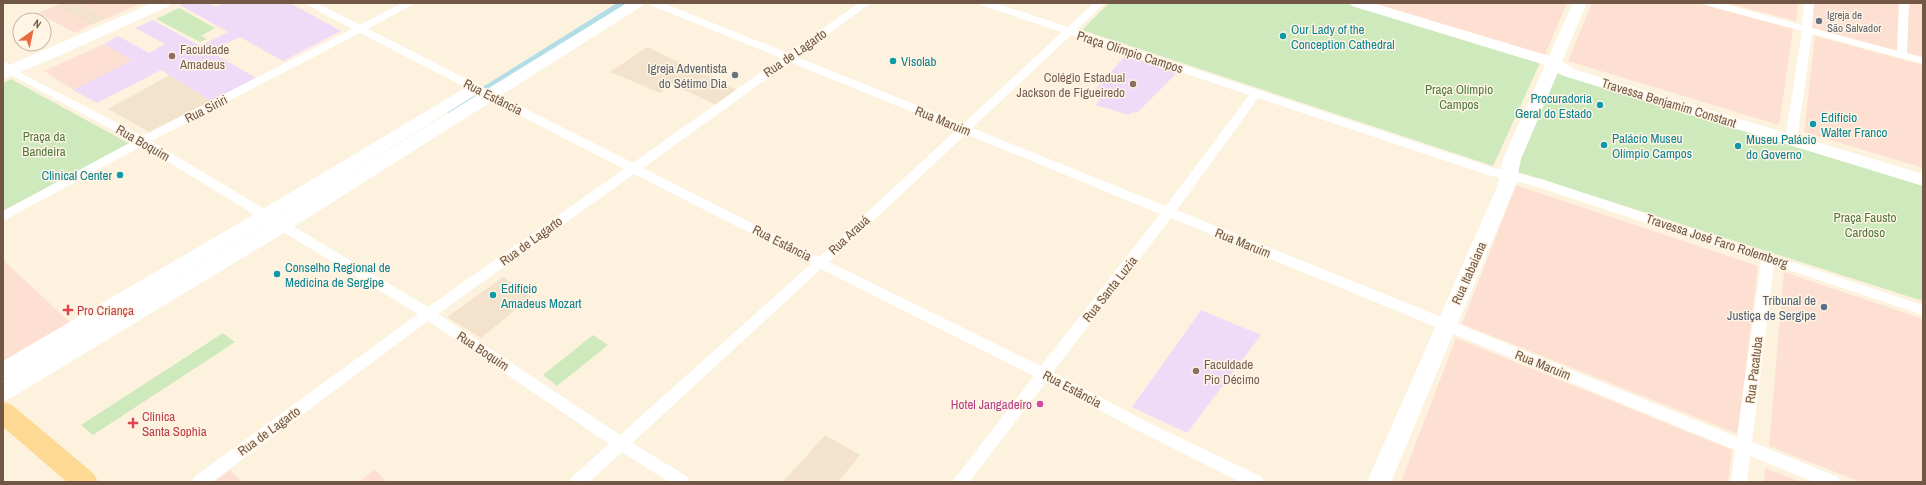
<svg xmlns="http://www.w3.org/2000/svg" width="1926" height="485" font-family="'Archivo Narrow',sans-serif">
<rect width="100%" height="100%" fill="#fdf2de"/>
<path fill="#f4e3cc" d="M 64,3 L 82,3 L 106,19 L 90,25 L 54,6 Z
M 647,47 L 737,90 L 716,105 L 672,84 L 660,93 L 610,72 Z
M 170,75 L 211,101 L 151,133 L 108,109 Z
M 503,277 L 531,297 L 481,338 L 447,317 Z
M 825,435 L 860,455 L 838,482 L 783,482 Z"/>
<path fill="#fde0d1" d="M 82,3 L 141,3 L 106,19 Z
M 1374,3 L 1567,3 L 1545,55 Z
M 1592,3 L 1697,3 L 1793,29 L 1779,125 L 1568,61 Z
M 1726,3 L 1798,3 L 1796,21 Z
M 1814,3 L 1900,3 L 1899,51 L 1811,28 Z
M 1908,3 L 1923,3 L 1923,57 L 1907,53 Z
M 54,6 L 90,25 L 75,33 L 38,13 Z
M 1815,36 L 1923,65 L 1923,168 L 1804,132 Z
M 104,44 L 133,60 L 73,90 L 44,71 Z
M 1516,185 L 1758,266 L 1738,434 L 1462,324 Z
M 3,260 L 73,325 L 3,365 Z
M 1784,272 L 1923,319 L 1923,482 L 1861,482 L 1769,446 Z
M 1456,338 L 1732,450 L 1728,482 L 1401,482 Z
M 1765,468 L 1801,482 L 1764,482 Z
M 375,469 L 387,482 L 359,482 Z
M 230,470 L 243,482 L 214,482 Z"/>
<path fill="#efdbf8" d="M 185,3 L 208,3 L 216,7 L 223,3 L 290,3 L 341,31 L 283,61 L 240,37 L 210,51 L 256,78 L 211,101 L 161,70 L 97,103 L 73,90 L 132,60 L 104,44 L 118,36 L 149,53 L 165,44 L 135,28 L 153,20 L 200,46 L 228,32 L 180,5 Z
M 1126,55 L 1177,73 L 1137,113 L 1133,112 L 1129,115 L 1096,105 L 1100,99 L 1090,95 Z
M 1201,310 L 1261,335 L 1187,433 L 1132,407 Z"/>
<path fill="#ceeabd" d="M 1109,3 L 1346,3 L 1540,63 L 1493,166 L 1082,30 Z
M 179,8 L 215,28 L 201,36 L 207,39 L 200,42 L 156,19 Z
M 1555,73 L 1923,184 L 1923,301 L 1515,171 Z
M 11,79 L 130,144 L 3,211 L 3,83 Z
M 223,333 L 235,342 L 93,435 L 81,425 Z
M 593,335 L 608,345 L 557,386 L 543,375 Z"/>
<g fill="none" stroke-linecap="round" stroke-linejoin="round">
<path fill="#b3dde6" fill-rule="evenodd" d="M 617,3 L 630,3 L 456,113 L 448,113 L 446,110 Z"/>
<path fill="#fff" fill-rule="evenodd" d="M 304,3 L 317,3 L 360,25 L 402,3 L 415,3 L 368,29 L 633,163 L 781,58 L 650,5 L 649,3 L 663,3 L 788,53 L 859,3 L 871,3 L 797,57 L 963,124 L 1062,32 L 981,5 L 980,3 L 995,3 L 1068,27 L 1094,3 L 1105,3 L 1077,30 L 1494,168 L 1541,179 L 1923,305 L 1923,315 L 1774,265 L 1752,442 L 1838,477 L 1840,482 L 1814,482 L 1750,456 L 1747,482 L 1731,482 L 1735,450 L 1171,218 L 1053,372 L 1147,422 L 1262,477 L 1264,482 L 1240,482 L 1137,430 L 1046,382 L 969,482 L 952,482 L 1034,376 L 821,269 L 632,443 L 688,477 L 690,482 L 669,482 L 622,452 L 589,482 L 570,482 L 572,477 L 609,444 L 428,321 L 212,482 L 192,482 L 194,477 L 418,314 L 142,146 L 3,221 L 3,211 L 133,141 L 13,76 L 12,73 L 3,69 L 3,61 L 16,68 L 17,71 L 142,136 L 352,29 ZM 360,33 L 624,169 L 428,307 L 151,141 ZM 1071,35 L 1249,95 L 1166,206 L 972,128 ZM 790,62 L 956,130 L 819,257 L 643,168 ZM 1258,98 L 1488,175 L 1535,186 L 1761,261 L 1737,437 L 1177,210 ZM 966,134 L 1160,214 L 1041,366 L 829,262 ZM 634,174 L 811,264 L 620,435 L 438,314 Z
M 1705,3 L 1721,3 L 1802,25 L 1804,3 L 1814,3 L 1812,28 L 1897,51 L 1899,3 L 1909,3 L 1907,53 L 1923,58 L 1923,64 L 1812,34 L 1797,140 L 1795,143 L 1787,143 L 1785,140 L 1802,31 L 1706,5 Z"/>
<path fill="#fff" fill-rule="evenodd" d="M 152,3 L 171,3 L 169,6 L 61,55 L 3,79 L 3,68 Z
M 627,3 L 644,3 L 642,6 L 287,231 L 11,398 L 3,401 L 3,381 L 10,377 L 3,379 L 3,361 L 258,212 L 465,88 L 471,86 L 477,88 L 479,91 L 477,94 L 272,222 L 55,350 L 273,221 Z
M 1350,3 L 1372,3 L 1549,56 L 1573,3 L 1587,3 L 1562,61 L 1576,70 L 1923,174 L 1923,186 L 1564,76 L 1558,72 L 1521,159 L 1515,187 L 1391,482 L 1367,482 L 1497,187 L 1503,159 L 1545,65 L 1352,6 Z"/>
<path fill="#fdd994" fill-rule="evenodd" d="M 3,402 L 12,405 L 94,474 L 98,482 L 67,482 L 3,427 Z"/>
</g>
<g fill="#6b7280" stroke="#fff5e5" stroke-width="1.5">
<circle cx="1819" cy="21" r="4"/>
<circle cx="735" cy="75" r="4"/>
</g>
<g fill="#0f9aa8" stroke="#fff5e5" stroke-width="1.5">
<circle cx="1283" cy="36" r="4"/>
<circle cx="893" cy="61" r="4"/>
<circle cx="1600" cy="105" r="4"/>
<circle cx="1813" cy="124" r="4"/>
<circle cx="1604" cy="145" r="4"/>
<circle cx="1738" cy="146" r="4"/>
<circle cx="120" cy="175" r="4"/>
<circle cx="277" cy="274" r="4"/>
<circle cx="493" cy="295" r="4"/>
</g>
<g fill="#8d6e63" stroke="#fff5e5" stroke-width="1.5">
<circle cx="172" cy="56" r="4"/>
<circle cx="1133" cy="84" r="4"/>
<circle cx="1196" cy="371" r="4"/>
</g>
<circle fill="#5c6f8a" stroke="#fff5e5" stroke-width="1.5" cx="1824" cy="307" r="4"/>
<g fill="#e0444e" stroke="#fff5e5" stroke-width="1.5">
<path d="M66 304h4v4h4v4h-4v4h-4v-4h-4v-4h4z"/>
<path d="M131 417h4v4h4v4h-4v4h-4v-4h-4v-4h4z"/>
</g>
<circle fill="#d1479c" stroke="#fff5e5" stroke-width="1.5" cx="1040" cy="404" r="4"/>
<g text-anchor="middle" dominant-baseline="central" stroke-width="3" stroke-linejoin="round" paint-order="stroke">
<g font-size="11" fill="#5b616d" stroke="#fff5e5" text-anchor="start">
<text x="1827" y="15">Igreja de<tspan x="1827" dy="13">São Salvador</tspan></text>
</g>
<g font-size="13" fill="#0d838f" stroke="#fff5e5" text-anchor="start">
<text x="1291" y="29">Our Lady of the<tspan x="1291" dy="15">Conception Cathedral</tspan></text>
<text x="901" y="61">Visolab</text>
<text x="1592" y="98" text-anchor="end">Procuradoria<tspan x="1592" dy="15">Geral do Estado</tspan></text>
<text x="1821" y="117">Edifício<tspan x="1821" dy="15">Walter Franco</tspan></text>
<text x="1612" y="138">Palácio Museu<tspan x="1612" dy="15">Olímpio Campos</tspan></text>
<text x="1746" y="139">Museu Palácio<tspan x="1746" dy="15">do Governo</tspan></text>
<text x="112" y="175" text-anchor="end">Clinical Center</text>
<text x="285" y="267">Conselho Regional de<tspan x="285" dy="15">Medicina de Sergipe</tspan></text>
<text x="501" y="288">Edifício<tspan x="501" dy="15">Amadeus Mozart</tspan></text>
</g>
<g font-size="13" fill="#785e54" stroke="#fff5e5" text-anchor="start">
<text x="180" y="49">Faculdade<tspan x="180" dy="15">Amadeus</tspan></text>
<text x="1125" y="77" text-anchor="end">Colégio Estadual<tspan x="1125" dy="15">Jackson de Figueiredo</tspan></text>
<text x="1204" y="364">Faculdade<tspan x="1204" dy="15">Pio Décimo</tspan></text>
</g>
<g font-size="13" fill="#725746" stroke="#fff5e5">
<text transform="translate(1130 52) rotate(18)">Praça Olímpio Campos</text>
<text transform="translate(795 53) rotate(-35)">Rua de Lagarto</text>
<text transform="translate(493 97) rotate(27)">Rua Estância</text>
<text transform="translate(1669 103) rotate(17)">Travessa Benjamim Constant</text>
<text transform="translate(206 109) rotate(-27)">Rua Siriri</text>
<text transform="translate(943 121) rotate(22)">Rua Maruim</text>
<text transform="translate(143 143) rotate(30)">Rua Boquim</text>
<text transform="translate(849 235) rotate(-43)">Rua Arauá</text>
<text transform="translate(531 241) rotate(-36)">Rua de Lagarto</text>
<text transform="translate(1717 241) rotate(18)">Travessa José Faro Rolemberg</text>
<text transform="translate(782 243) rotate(27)">Rua Estância</text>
<text transform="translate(1243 243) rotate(22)">Rua Maruim</text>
<text transform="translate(1469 273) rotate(-66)">Rua Itabaiana</text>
<text transform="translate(1110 289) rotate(-52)">Rua Santa Luzia</text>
<text transform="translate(483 351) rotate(34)">Rua Boquim</text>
<text transform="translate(1543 365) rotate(22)">Rua Maruim</text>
<text transform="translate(1754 370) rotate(-83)">Rua Pacatuba</text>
<text transform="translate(1072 389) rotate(28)">Rua Estância</text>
<text transform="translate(269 431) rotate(-36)">Rua de Lagarto</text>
</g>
<g font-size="13" fill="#5b616d" stroke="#fff5e5" text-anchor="end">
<text x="727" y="68">Igreja Adventista<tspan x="727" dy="15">do Sétimo Dia</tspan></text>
</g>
<g font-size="13" fill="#4d783e" stroke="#fff5e5">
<text x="1459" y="89">Praça Olímpio<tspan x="1459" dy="15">Campos</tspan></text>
<text x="44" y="136">Praça da<tspan x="44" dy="15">Bandeira</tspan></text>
<text x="1865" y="217">Praça Fausto<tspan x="1865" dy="15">Cardoso</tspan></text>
</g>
<g font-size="13" fill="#4e5e75" stroke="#fff5e5" text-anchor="end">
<text x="1816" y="300">Tribunal de<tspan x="1816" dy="15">Justiça de Sergipe</tspan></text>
</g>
<g font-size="13" fill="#be3a42" stroke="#fff5e5" text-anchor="start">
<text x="77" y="310">Pro Criança</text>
<text x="142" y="416">Clinica<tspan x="142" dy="15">Santa Sophia</tspan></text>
</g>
<g font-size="13" fill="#b23c85" stroke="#fff5e5" text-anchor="end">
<text x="1032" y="404">Hotel Jangadeiro</text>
</g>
</g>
<rect width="1926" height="485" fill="none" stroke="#725746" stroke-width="8"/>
<g transform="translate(32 32) rotate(33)"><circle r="19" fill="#fff5e5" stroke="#c7b6a5"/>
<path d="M0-3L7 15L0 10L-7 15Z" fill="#ea6a3f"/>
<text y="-6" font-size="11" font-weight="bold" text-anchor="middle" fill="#725746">N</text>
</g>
</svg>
